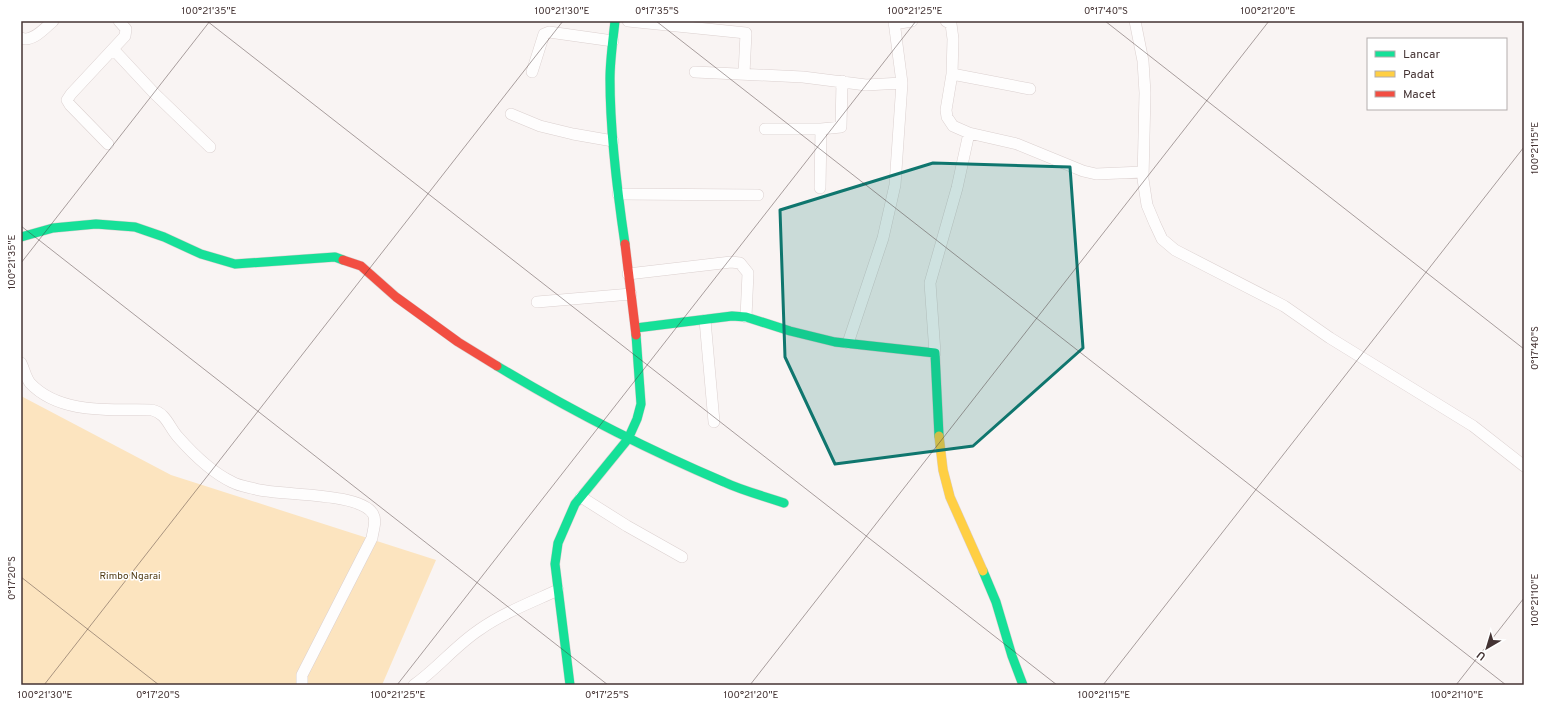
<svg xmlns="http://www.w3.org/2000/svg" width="1545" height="706" font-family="Overpass,sans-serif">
<rect width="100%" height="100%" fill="#f9f4f3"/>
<path fill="#fce4bf" d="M 21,396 L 171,475 L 436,560 L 382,685 L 21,685 Z"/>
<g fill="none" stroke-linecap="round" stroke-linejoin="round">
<defs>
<path id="street" d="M 628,21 L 746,33 L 744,74
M 946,21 L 951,24 L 953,39 L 952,74 L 946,110 L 947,117 L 953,126 L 969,133 L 1017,144 L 1083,171 L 1096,174 L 1143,172
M 1135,21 L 1143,61 L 1145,93 L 1143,179 L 1147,205 L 1155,224 L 1162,239 L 1175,250 L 1284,306 L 1330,338 L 1473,426 L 1524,466
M 894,24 L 912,21
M 21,38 C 32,43 45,28 53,21
M 113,49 L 154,93 L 210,147
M 532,72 L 544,34 L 549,32 L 613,41
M 695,72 L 803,77 L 866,85 L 902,83
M 952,74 L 1030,89
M 511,114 L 540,126 L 573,134 L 613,141
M 765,129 L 821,129
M 108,144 L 70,105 L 67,100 L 71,94 L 125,36 L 126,29 L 119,21
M 820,188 L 821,129 L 841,127 L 842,81
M 618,194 L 758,195
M 628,274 L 731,262 L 740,263 L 748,273 L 746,317
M 537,302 L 631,294
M 705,320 L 714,422
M 848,343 L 883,238 L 895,185 L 902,83 L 894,21
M 935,353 L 930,283 L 957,188 L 969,133
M 21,363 C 24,369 26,378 30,383 C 60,415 112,409 152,410 C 166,413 169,427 178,437 C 193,454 211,472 232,482 C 239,486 248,487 255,489 C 281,496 360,492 373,514 C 377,521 373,530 372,538 L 302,675 L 302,685
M 581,497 L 627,526 L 682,557
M 414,685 C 437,669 455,646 479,630 C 503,613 532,602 558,590"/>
<path id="fast" d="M 615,21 C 613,40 610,60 610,79 C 610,134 617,190 625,244
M 21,237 L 53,228 L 96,224 L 135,227 L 164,237 L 201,254 L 235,264 L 335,257 L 343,260
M 636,328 L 732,316 L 746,317 L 790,331 L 835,342 L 935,353 L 939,436
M 497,366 C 570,410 646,449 724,482 C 743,491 764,496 784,503
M 983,571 L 996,602 L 1012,656 L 1023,685
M 570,685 L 555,564 L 558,543 L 575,504 L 628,439 L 637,419 L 641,404 L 636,335"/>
<path id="slow" d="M 939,436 L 943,470 L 950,497 L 983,571"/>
<path id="jam" d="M 625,244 L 636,335
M 343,260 L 361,266 L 396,297 L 458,342 L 497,366"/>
</defs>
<use href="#street" stroke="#dbd0cf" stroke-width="12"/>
<use href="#fast" stroke="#dbd0cf" stroke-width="10"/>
<use href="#slow" stroke="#dbd0cf" stroke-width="10"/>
<use href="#jam" stroke="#dbd0cf" stroke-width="10"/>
<use href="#street" stroke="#fefdfd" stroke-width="11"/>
<use href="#fast" stroke="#16e098" stroke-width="9"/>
<use href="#slow" stroke="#ffcf43" stroke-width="9"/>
<use href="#jam" stroke="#f24e42" stroke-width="9"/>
</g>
<path fill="#0f766e" fill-opacity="0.2" stroke="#0f766e" stroke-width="3" stroke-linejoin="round" d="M 933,163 L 1070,167 L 1083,348 L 973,446 L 835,464 L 785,357 L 780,210 Z"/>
<path fill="none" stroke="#433" stroke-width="1" stroke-opacity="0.45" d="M 207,21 L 1057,685M 656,21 L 1506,685M 1105,21 L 1524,349M 21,226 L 608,685M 21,263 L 210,21M 21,577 L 159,685M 44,685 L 563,21M 397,685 L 916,21M 750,685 L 1269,21M 1103,685 L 1524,147M 1456,685 L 1524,598"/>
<g text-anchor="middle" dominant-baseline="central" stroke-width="3" stroke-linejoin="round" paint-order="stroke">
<g font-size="10" fill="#513c15" stroke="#fff">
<text x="130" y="576">Rimbo Ngarai</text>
</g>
</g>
<rect width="1545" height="706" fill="none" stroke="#ffffff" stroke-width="44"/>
<rect x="1367" y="38" width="140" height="72" fill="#ffffff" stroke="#b4adad"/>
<rect x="1375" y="51" width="20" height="6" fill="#16e098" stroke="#b4adad"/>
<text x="1403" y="58" font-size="12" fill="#443333">Lancar</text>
<rect x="1375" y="71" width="20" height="6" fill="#ffcf43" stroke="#b4adad"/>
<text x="1403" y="78" font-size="12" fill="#443333">Padat</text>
<rect x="1375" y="91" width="20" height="6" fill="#f24e42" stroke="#b4adad"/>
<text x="1403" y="98" font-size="12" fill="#443333">Macet</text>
<g transform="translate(1487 648) rotate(218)" stroke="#ffffff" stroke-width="3" paint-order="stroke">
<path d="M0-3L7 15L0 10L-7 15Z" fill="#443333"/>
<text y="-6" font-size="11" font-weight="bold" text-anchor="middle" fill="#443333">U</text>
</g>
<rect x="22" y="22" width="1501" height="662" fill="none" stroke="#433" stroke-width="1.5"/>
<g font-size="10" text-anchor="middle" fill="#433">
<text x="209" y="14">100°21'35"E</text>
<text x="562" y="14">100°21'30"E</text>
<text x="657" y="14">0°17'35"S</text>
<text x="915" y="14">100°21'25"E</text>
<text x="1106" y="14">0°17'40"S</text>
<text x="1268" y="14">100°21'20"E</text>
<text transform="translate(1534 148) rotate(-90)" y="4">100°21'15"E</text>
<text transform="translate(11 262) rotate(-90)" y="4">100°21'35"E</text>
<text transform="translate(1534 348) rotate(-90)" y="4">0°17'40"S</text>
<text transform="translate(11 578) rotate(-90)" y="4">0°17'20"S</text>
<text transform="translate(1534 600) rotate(-90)" y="4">100°21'10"E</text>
<text x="45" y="698">100°21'30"E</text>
<text x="158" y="698">0°17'20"S</text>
<text x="398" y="698">100°21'25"E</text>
<text x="607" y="698">0°17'25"S</text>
<text x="751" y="698">100°21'20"E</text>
<text x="1104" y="698">100°21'15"E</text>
<text x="1457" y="698">100°21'10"E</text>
</g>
</svg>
